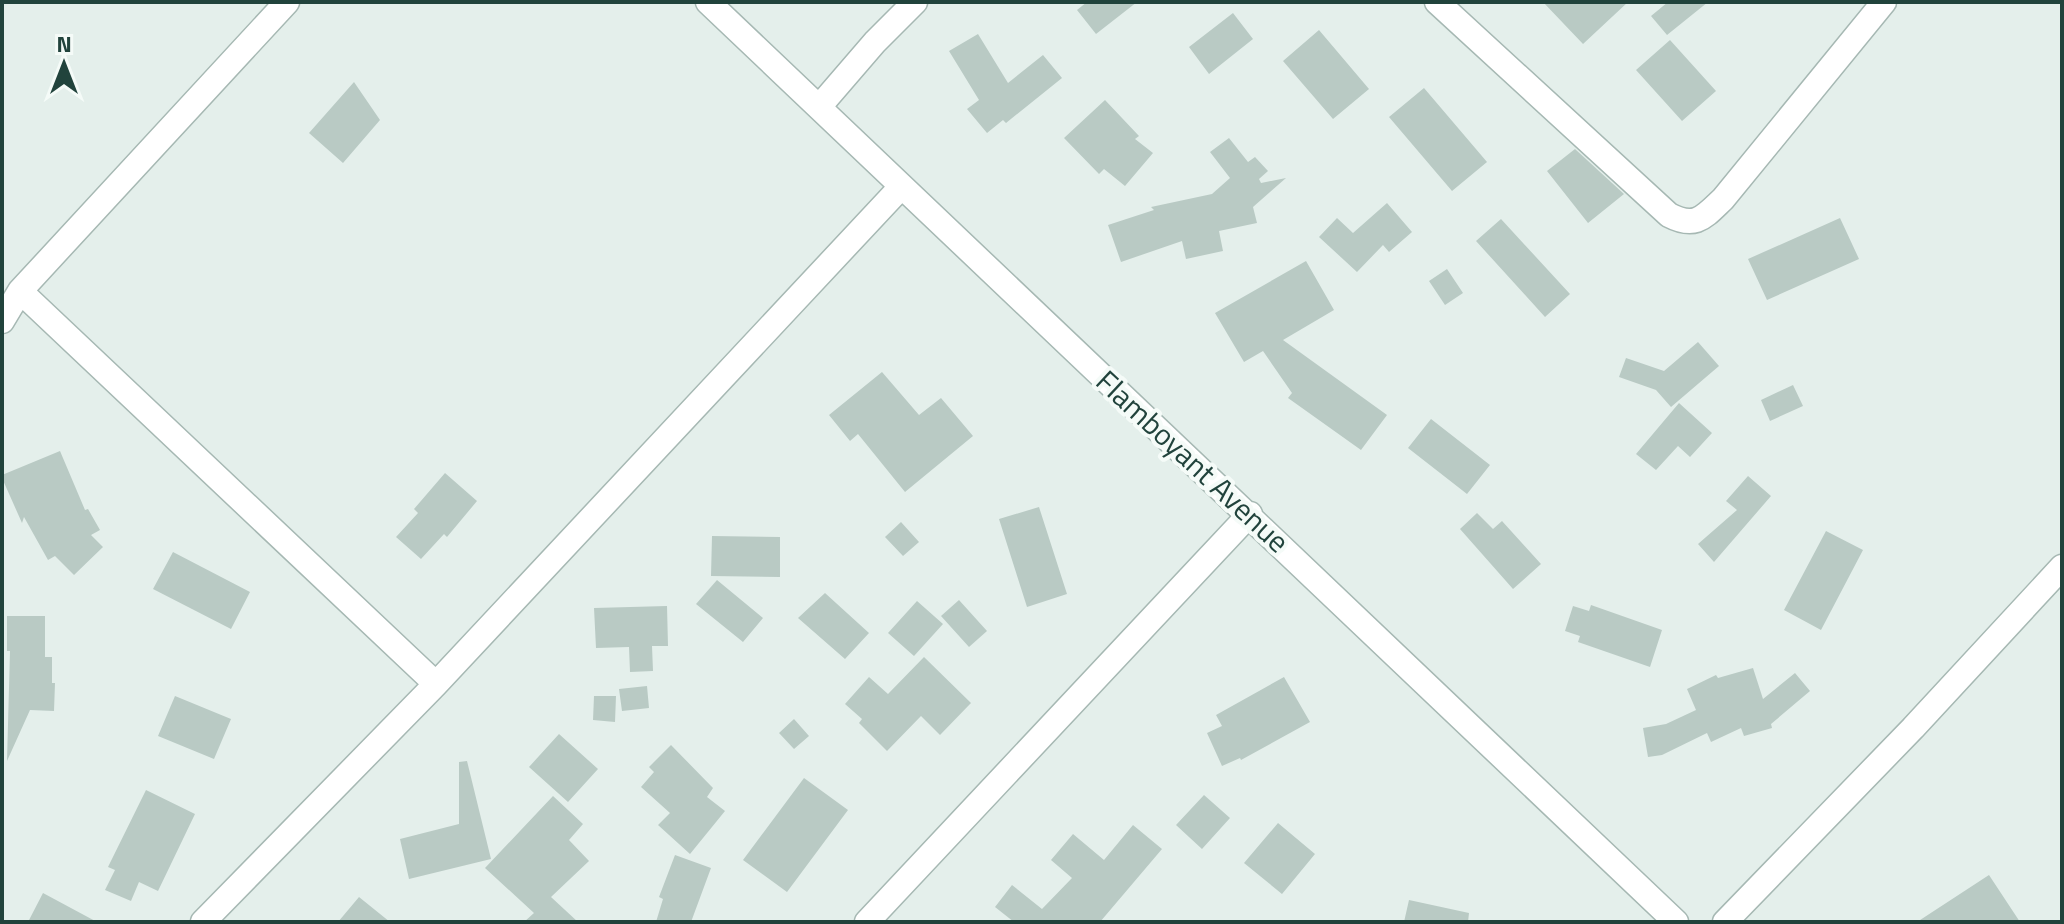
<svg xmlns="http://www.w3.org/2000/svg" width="2064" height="924" font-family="'Titillium Web',sans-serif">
<rect width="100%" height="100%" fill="#e4efeb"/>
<path fill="#b9cac4" d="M 1087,2 L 1137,2 L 1096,34 L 1077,10 Z
M 1543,2 L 1628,2 L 1583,44 Z
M 1668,2 L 1708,2 L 1667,35 L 1651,16 Z
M 1233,13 L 1253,39 L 1209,74 L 1189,47 Z
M 1319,30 L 1369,89 L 1333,119 L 1283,61 Z
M 978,34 L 1008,83 L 1043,55 L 1062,78 L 1006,123 L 1003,120 L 987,133 L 967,109 L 979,100 L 949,51 Z
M 1670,40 L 1716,91 L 1682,121 L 1636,70 Z
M 354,82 L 380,120 L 343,163 L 309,133 Z
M 1424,88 L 1487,162 L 1452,191 L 1389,117 Z
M 1105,100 L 1139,136 L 1135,139 L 1153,153 L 1125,186 L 1104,169 L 1099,174 L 1064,138 Z
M 1229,138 L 1248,162 L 1255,157 L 1268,171 L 1259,179 L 1261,183 L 1286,178 L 1253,207 L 1257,223 L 1219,231 L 1223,251 L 1186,259 L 1182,241 L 1121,262 L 1108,225 L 1154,210 L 1151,207 L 1212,194 L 1230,178 L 1210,152 Z
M 1575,149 L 1624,194 L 1588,223 L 1547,171 Z
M 1387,203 L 1412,232 L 1389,252 L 1383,245 L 1357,272 L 1319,237 L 1337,218 L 1353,233 Z
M 1840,218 L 1859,259 L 1767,300 L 1748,259 Z
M 1501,219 L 1570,294 L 1545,317 L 1476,241 Z
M 1306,261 L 1334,310 L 1283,340 L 1387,415 L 1361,450 L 1288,398 L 1292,393 L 1263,351 L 1244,362 L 1215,313 Z
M 1447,269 L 1463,293 L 1445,305 L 1429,281 Z
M 1698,342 L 1719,366 L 1671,407 L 1656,390 L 1619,377 L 1626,358 L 1664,371 Z
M 882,372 L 919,415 L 941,398 L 973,436 L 905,492 L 858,434 L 850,441 L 829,415 Z
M 1793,385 L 1803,406 L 1770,421 L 1761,400 Z
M 1679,403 L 1712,433 L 1690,457 L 1678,446 L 1656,470 L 1636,454 Z
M 1431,419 L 1490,465 L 1467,494 L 1408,448 Z
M 60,451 L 85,510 L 88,509 L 100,530 L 91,535 L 103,547 L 74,575 L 55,556 L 48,560 L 24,517 L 22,523 L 2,478 L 2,475 Z
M 445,473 L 477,501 L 447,537 L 444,534 L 421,559 L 396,537 L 418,513 L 414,509 Z
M 1748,476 L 1771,496 L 1714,562 L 1698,544 L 1737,510 L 1726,501 Z
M 1039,507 L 1067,594 L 1027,607 L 999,519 Z
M 1477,513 L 1493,529 L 1502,521 L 1541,564 L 1513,589 L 1460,529 Z
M 901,522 L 919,542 L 903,556 L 885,537 Z
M 1826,531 L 1863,550 L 1821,630 L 1784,610 Z
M 712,536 L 780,537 L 780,577 L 711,576 Z
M 173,552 L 250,592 L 231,629 L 153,589 Z
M 717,580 L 763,618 L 743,642 L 696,604 Z
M 825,593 L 869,633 L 845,659 L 798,618 Z
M 959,600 L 987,631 L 969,647 L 941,616 Z
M 917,601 L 943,624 L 914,656 L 888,633 Z
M 1591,605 L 1662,630 L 1650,667 L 1578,642 L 1580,636 L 1565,631 L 1573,606 L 1589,611 Z
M 667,606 L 668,646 L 652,646 L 653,671 L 630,672 L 629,647 L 596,648 L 594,608 Z
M 7,616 L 45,616 L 45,657 L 52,657 L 52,683 L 55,683 L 54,711 L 30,710 L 7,761 L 10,651 L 7,651 Z
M 924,657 L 971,703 L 940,735 L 921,716 L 887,751 L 859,723 L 862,719 L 845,704 L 869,677 L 888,694 Z
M 1753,668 L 1763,699 L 1795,673 L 1810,691 L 1771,724 L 1772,728 L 1744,736 L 1741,728 L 1711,742 L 1707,733 L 1662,755 L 1648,757 L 1643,728 L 1666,724 L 1696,710 L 1687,689 L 1716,675 L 1718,678 Z
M 1284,677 L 1310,722 L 1241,760 L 1240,758 L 1222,766 L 1207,733 L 1222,726 L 1216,715 Z
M 647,686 L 649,708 L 622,711 L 619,689 Z
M 175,696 L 231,719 L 214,759 L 158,736 Z
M 594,696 L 616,696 L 615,722 L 593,720 Z
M 794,719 L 809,736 L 794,749 L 779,733 Z
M 559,734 L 598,769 L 568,802 L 529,767 Z
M 671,745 L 713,788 L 707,797 L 725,811 L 690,854 L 658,825 L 670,813 L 641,787 L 654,772 L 649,767 Z
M 467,761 L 491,859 L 409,879 L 400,839 L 459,824 L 459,762 Z
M 804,778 L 848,810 L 787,892 L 743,860 Z
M 146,790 L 195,814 L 158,891 L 139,882 L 131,901 L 105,890 L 115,870 L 108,867 Z
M 1204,795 L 1230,818 L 1202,849 L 1176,825 Z
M 553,796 L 583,824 L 569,840 L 589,861 L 551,897 L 578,922 L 524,922 L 534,913 L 485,868 Z
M 1278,823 L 1315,854 L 1282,894 L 1244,863 Z
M 1133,825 L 1162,849 L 1100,922 L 1014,922 L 995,907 L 1012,885 L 1042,909 L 1072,878 L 1051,860 L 1073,834 L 1104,860 Z
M 675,855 L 711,868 L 691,922 L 656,922 L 663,899 L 659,897 Z
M 1989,875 L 2020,922 L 1917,922 Z
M 43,893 L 97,922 L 28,922 Z
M 359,897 L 390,922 L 338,922 Z
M 1409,900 L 1469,913 L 1468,922 L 1404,922 Z"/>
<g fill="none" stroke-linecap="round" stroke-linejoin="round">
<defs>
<path id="street" d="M 708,2 L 1676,922
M 1437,2 L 1669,215 C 1696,229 1704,217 1723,199 L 1884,2
M 819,107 L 875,42 L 915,2
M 20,291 L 436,684
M 2,321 L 20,291 L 287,2
M 203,922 L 436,684 L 901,187
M 867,922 L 1250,514
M 1725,922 L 1913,728 L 2062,567"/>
</defs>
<use href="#street" stroke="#a6b8b3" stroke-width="27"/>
<use href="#street" stroke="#fff" stroke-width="24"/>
</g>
<g text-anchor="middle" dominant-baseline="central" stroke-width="8" stroke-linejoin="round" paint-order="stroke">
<g font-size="30" fill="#21433c" stroke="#f5fbf8">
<text transform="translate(1193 461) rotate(43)">Flamboyant Avenue</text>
</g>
</g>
<rect width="2064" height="924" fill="none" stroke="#21433c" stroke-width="8"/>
<g transform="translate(64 64)" stroke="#f5fbf8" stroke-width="6" paint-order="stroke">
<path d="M0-6L14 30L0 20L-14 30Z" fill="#21433c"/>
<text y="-12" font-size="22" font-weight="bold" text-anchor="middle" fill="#21433c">N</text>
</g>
</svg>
